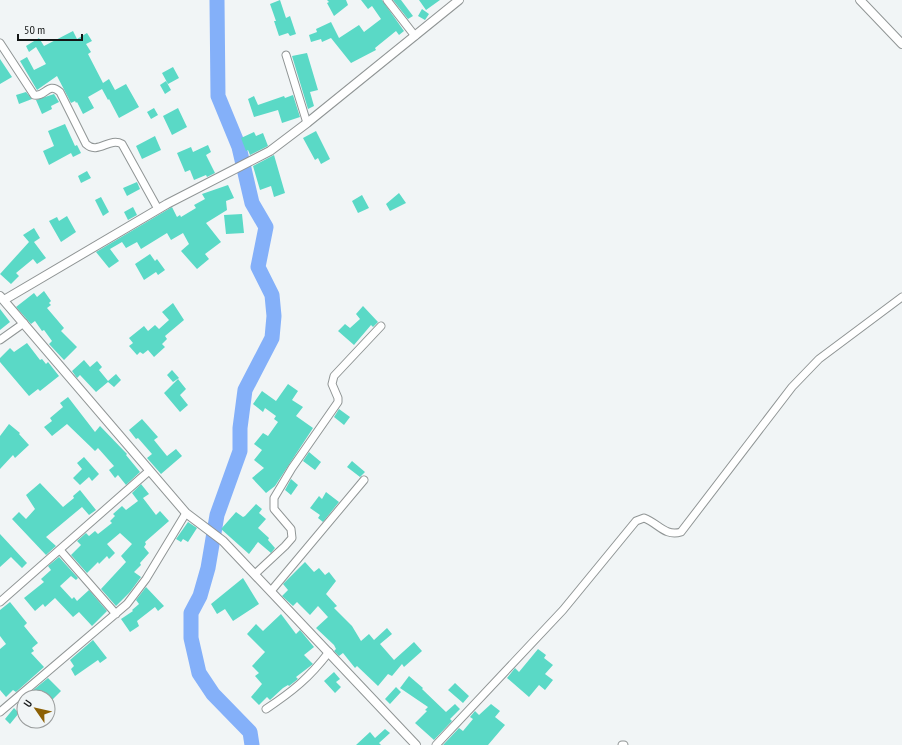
<svg xmlns="http://www.w3.org/2000/svg" width="902" height="745" font-family="'PT Sans Narrow',sans-serif">
<rect width="100%" height="100%" fill="#f1f5f6"/>
<g fill="none" stroke-linecap="round" stroke-linejoin="round">
<path stroke="#84b0f9" stroke-width="15" d="M 217,0 L 218,96 L 239,147 L 252,203 L 266,227 L 258,267 L 272,295 L 274,316 L 272,338 L 245,390 L 240,428 L 240,451 L 217,515 L 208,568 L 200,596 L 191,613 L 191,638 L 199,673 L 213,694 L 250,732 L 252,745"/>
</g>
<path fill="#5ad9c6" d="M 280,0 L 286,18 L 290,16 L 296,34 L 290,36 L 288,33 L 279,36 L 274,21 L 276,21 L 270,4 Z
M 327,0 L 346,0 L 348,5 L 334,16 L 327,3 L 329,2 Z
M 361,0 L 382,0 L 404,31 L 399,35 L 396,31 L 375,48 L 376,50 L 351,63 L 331,38 L 322,42 L 321,39 L 311,42 L 309,35 L 317,32 L 316,29 L 331,22 L 339,38 L 359,25 L 364,32 L 381,19 L 372,6 L 368,9 Z
M 393,0 L 401,0 L 413,16 L 408,19 Z
M 419,0 L 440,0 L 426,10 Z
M 422,9 L 429,14 L 425,20 L 418,16 Z
M 73,31 L 77,39 L 87,33 L 92,41 L 86,44 L 91,52 L 88,54 L 103,83 L 109,79 L 115,90 L 126,84 L 139,107 L 119,118 L 109,99 L 108,100 L 102,89 L 88,97 L 94,108 L 83,114 L 77,102 L 76,103 L 75,101 L 71,103 L 57,76 L 37,90 L 20,61 L 27,57 L 34,70 L 46,64 L 36,47 L 29,52 L 26,46 L 39,38 L 44,46 Z
M 307,53 L 318,90 L 310,92 L 314,106 L 308,109 L 292,56 Z
M 0,59 L 12,77 L 0,84 Z
M 173,67 L 179,78 L 168,84 L 162,73 Z
M 166,81 L 171,90 L 165,94 L 160,85 Z
M 26,92 L 32,99 L 19,104 L 16,95 Z
M 54,94 L 59,102 L 51,106 L 52,109 L 42,114 L 36,100 Z
M 293,95 L 300,117 L 282,123 L 278,110 L 254,117 L 248,99 L 254,96 L 258,105 L 284,96 L 285,98 Z
M 154,108 L 158,115 L 151,119 L 147,112 Z
M 178,108 L 187,127 L 172,135 L 163,116 Z
M 65,124 L 75,146 L 77,145 L 81,153 L 73,157 L 71,153 L 49,165 L 43,151 L 54,146 L 48,131 Z
M 316,131 L 330,159 L 321,164 L 318,158 L 315,160 L 303,138 Z
M 254,132 L 256,136 L 263,133 L 268,146 L 250,155 L 248,150 L 246,151 L 241,138 Z
M 155,136 L 161,150 L 142,159 L 136,146 Z
M 208,145 L 211,152 L 206,155 L 215,173 L 207,177 L 206,175 L 194,180 L 190,170 L 185,172 L 177,153 L 191,147 L 193,152 Z
M 274,155 L 285,193 L 274,197 L 271,186 L 260,190 L 253,166 Z
M 87,171 L 91,178 L 81,183 L 78,176 Z
M 137,182 L 140,189 L 127,196 L 123,188 Z
M 228,185 L 234,198 L 226,201 L 227,210 L 206,223 L 221,242 L 205,254 L 209,259 L 197,269 L 181,251 L 189,244 L 183,233 L 171,240 L 167,233 L 141,249 L 137,242 L 126,248 L 122,242 L 110,249 L 119,261 L 109,268 L 96,252 L 172,207 L 177,217 L 180,215 L 181,217 L 196,208 L 194,205 L 205,199 L 202,194 Z
M 399,193 L 406,203 L 390,211 L 386,204 Z
M 362,195 L 369,208 L 358,213 L 352,201 Z
M 101,197 L 109,212 L 103,216 L 95,200 Z
M 133,207 L 137,215 L 128,220 L 124,212 Z
M 242,214 L 244,233 L 226,234 L 224,215 Z
M 67,216 L 76,232 L 61,242 L 49,221 L 57,217 L 59,221 Z
M 34,228 L 40,238 L 34,242 L 46,258 L 37,264 L 33,259 L 16,273 L 19,276 L 11,284 L 0,274 L 29,242 L 23,235 Z
M 150,254 L 155,261 L 157,259 L 165,270 L 158,275 L 156,272 L 144,280 L 135,264 Z
M 44,291 L 51,301 L 49,303 L 51,305 L 47,308 L 64,328 L 61,331 L 77,347 L 64,360 L 49,344 L 52,341 L 44,330 L 42,331 L 35,321 L 31,324 L 16,307 L 34,293 L 37,297 Z
M 173,303 L 184,320 L 165,336 L 167,339 L 162,344 L 165,347 L 154,357 L 148,350 L 143,354 L 140,352 L 137,355 L 129,346 L 133,343 L 129,338 L 144,326 L 148,331 L 155,325 L 159,329 L 169,320 L 162,312 Z
M 363,306 L 378,322 L 373,327 L 371,325 L 354,345 L 338,331 L 345,324 L 350,328 L 360,319 L 356,314 Z
M 0,309 L 10,322 L 0,330 Z
M 27,343 L 40,360 L 42,359 L 46,364 L 48,362 L 59,376 L 40,391 L 38,389 L 29,396 L 0,362 L 0,358 L 10,348 L 14,352 Z
M 84,360 L 90,367 L 97,361 L 102,367 L 99,370 L 108,381 L 116,374 L 121,380 L 114,387 L 108,382 L 96,392 L 80,375 L 77,378 L 72,371 Z
M 172,370 L 179,378 L 173,382 L 167,375 Z
M 178,379 L 186,389 L 180,395 L 188,405 L 180,412 L 164,393 Z
M 288,384 L 298,391 L 292,400 L 303,407 L 296,416 L 313,428 L 275,486 L 266,493 L 252,478 L 264,468 L 254,460 L 262,450 L 254,444 L 263,433 L 268,436 L 278,422 L 274,419 L 276,416 L 265,408 L 263,412 L 253,404 L 262,391 L 276,401 Z
M 68,397 L 95,432 L 100,426 L 127,454 L 126,455 L 140,472 L 126,485 L 118,475 L 115,478 L 109,470 L 114,466 L 98,448 L 95,451 L 67,424 L 52,436 L 44,427 L 52,421 L 50,418 L 63,407 L 60,403 Z
M 339,409 L 350,417 L 344,425 L 334,417 Z
M 142,419 L 158,437 L 154,440 L 167,456 L 176,449 L 182,456 L 161,474 L 147,458 L 152,454 L 138,438 L 136,439 L 129,430 Z
M 9,424 L 20,433 L 19,434 L 29,445 L 15,458 L 13,455 L 0,469 L 0,436 Z
M 309,452 L 321,462 L 315,470 L 303,461 Z
M 84,457 L 99,474 L 92,481 L 89,477 L 80,485 L 73,478 L 82,469 L 77,463 Z
M 352,461 L 365,472 L 360,477 L 347,467 Z
M 291,479 L 298,485 L 291,495 L 285,490 Z
M 40,483 L 63,507 L 74,498 L 73,496 L 80,490 L 96,510 L 89,515 L 82,507 L 46,537 L 56,546 L 46,555 L 12,519 L 19,512 L 26,519 L 35,509 L 26,495 Z
M 141,484 L 149,494 L 143,498 L 156,515 L 160,511 L 169,521 L 145,542 L 146,544 L 144,547 L 149,553 L 140,563 L 141,565 L 134,572 L 141,577 L 130,592 L 116,606 L 101,589 L 126,562 L 121,556 L 132,544 L 120,533 L 107,544 L 115,553 L 109,559 L 107,556 L 99,564 L 98,562 L 87,573 L 71,555 L 81,545 L 77,541 L 86,533 L 89,536 L 95,531 L 98,534 L 112,523 L 110,521 L 115,516 L 113,514 L 122,506 L 126,510 L 138,501 L 132,493 Z
M 326,492 L 339,502 L 323,522 L 318,518 L 320,515 L 310,508 L 319,496 L 322,499 Z
M 256,504 L 262,509 L 259,513 L 266,519 L 258,528 L 269,538 L 268,540 L 275,548 L 271,553 L 258,542 L 249,554 L 221,529 L 236,512 L 243,517 L 245,516 Z
M 188,522 L 197,528 L 188,542 L 183,539 L 181,542 L 176,539 Z
M 0,534 L 27,563 L 22,568 L 11,557 L 0,567 Z
M 59,557 L 78,578 L 76,580 L 71,576 L 60,586 L 72,599 L 74,597 L 77,601 L 89,590 L 107,611 L 92,626 L 79,612 L 73,617 L 55,598 L 45,607 L 43,604 L 35,611 L 24,598 L 44,582 L 41,579 L 51,570 L 48,566 Z
M 305,562 L 314,572 L 319,568 L 325,575 L 329,572 L 336,581 L 326,594 L 337,606 L 334,608 L 352,626 L 361,641 L 369,634 L 374,640 L 387,628 L 392,634 L 380,644 L 394,660 L 414,642 L 422,651 L 404,667 L 402,664 L 392,676 L 388,674 L 378,686 L 357,666 L 355,668 L 343,653 L 339,656 L 334,651 L 336,649 L 334,645 L 316,628 L 328,617 L 318,606 L 310,615 L 297,602 L 293,606 L 282,596 L 288,590 L 283,584 Z
M 243,578 L 259,604 L 233,621 L 225,609 L 217,614 L 211,604 Z
M 146,587 L 164,606 L 158,611 L 155,607 L 137,621 L 139,626 L 130,632 L 121,619 L 133,611 L 132,610 L 139,604 L 136,600 Z
M 10,602 L 27,623 L 24,626 L 38,643 L 32,648 L 34,651 L 31,653 L 44,667 L 16,692 L 13,690 L 6,697 L 0,690 L 0,649 L 6,644 L 0,636 L 0,610 Z
M 281,614 L 296,634 L 300,630 L 314,647 L 304,655 L 313,664 L 296,677 L 298,679 L 289,686 L 288,685 L 283,688 L 270,700 L 267,697 L 259,705 L 251,697 L 262,684 L 255,676 L 259,673 L 252,666 L 265,652 L 247,634 L 256,624 L 263,631 Z
M 93,640 L 107,658 L 100,663 L 98,660 L 75,676 L 71,669 L 74,666 L 70,660 Z
M 538,649 L 546,655 L 544,658 L 553,665 L 545,674 L 553,680 L 545,690 L 539,685 L 529,697 L 507,678 L 515,668 L 519,672 Z
M 334,672 L 340,679 L 336,682 L 341,687 L 335,693 L 324,681 Z
M 409,676 L 423,688 L 422,689 L 446,712 L 455,704 L 460,709 L 450,719 L 452,721 L 434,740 L 415,723 L 427,711 L 425,710 L 428,707 L 400,688 Z
M 48,678 L 61,691 L 48,704 L 48,697 L 44,697 L 40,693 L 36,697 L 26,696 Z
M 455,683 L 469,696 L 463,703 L 448,690 Z
M 396,687 L 401,692 L 390,704 L 385,699 Z
M 491,704 L 500,711 L 495,717 L 505,725 L 488,745 L 443,745 L 459,728 L 463,731 L 473,719 L 470,717 L 475,711 L 479,715 Z
M 14,708 L 19,713 L 10,724 L 5,719 Z
M 385,729 L 390,733 L 379,743 L 381,745 L 356,745 L 370,732 L 375,738 Z"/>
<g fill="none" stroke-linecap="round" stroke-linejoin="round">
<defs>
<path id="minor" d="M 387,0 L 415,36
M 0,43 L 34,95 C 45,98 48,81 60,92 L 86,144 C 98,155 109,137 122,144 L 158,209
M 286,55 L 307,123
M 0,340 L 24,323
M 60,550 L 116,614
M 255,574 L 285,546 L 292,538 L 291,529 L 274,509 L 274,498 L 292,468 L 338,402 L 338,398 L 332,384 L 334,376 L 381,326
M 271,591 L 364,480
M 0,602 L 149,471
M 266,709 C 293,691 309,678 329,652
M 0,712 L 127,604 L 146,579 L 186,513
M 436,745 L 563,610 L 636,521 L 644,518 C 658,523 665,537 681,532 L 792,387 L 819,359 L 902,297
M 622,745 L 624,745"/>
<path id="tertiary" d="M 860,0 L 902,44
M 0,296 L 186,513 L 223,541 L 416,745
M 4,300 L 167,204 L 270,151 L 307,123 L 459,0"/>
</defs>
<use href="#minor" stroke="#909595" stroke-width="9"/>
<use href="#tertiary" stroke="#909595" stroke-width="10"/>
<use href="#minor" stroke="#fff" stroke-width="7"/>
<use href="#tertiary" stroke="#fff" stroke-width="8"/>
</g>
<g transform="translate(36 709) rotate(304)"><circle r="19" fill="#f1f5f6" stroke="#999c9c"/>
<path d="M0-3L7 15L0 10L-7 15Z" fill="#8c6004"/>
<text y="-6" font-size="11" font-weight="bold" text-anchor="middle" fill="#141616">U</text>
</g>
<path d="M18 34v6h64v-6" fill="none" stroke="#141616" stroke-width="2"/>
<text x="24" y="34" font-size="12" fill="#141616" stroke="#f1f5f6" stroke-width="3" paint-order="stroke">50 m</text>
</svg>
